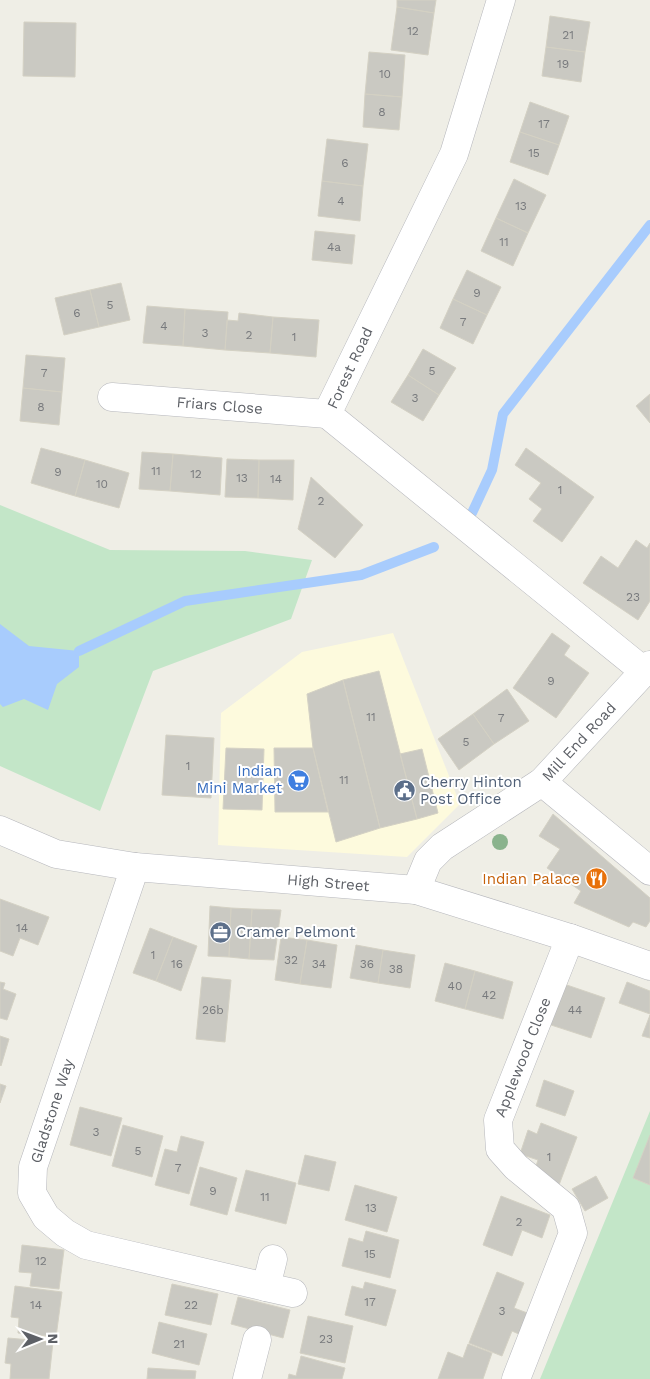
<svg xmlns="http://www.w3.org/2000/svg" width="650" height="1379" font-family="'Work Sans',sans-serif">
<rect width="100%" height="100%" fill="#efeee6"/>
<path fill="#fdfadd" d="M 393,633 L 460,804 L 407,857 L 218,845 L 221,713 L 302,652 Z"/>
<path fill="#c3e6c8" d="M 0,505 L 110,550 L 245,551 L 312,560 L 291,619 L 153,671 L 100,811 L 0,766 Z
M 650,1111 L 650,1379 L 540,1379 Z"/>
<path fill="#a8ccfd" d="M 0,624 L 29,646 L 79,651 L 79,667 L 57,684 L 48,710 L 24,699 L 3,707 L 0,704 Z"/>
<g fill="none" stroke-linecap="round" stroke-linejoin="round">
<path stroke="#a8ccfd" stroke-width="10" d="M 472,513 L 492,470 L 503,414 L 650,225
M 79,651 L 185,601 L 361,575 L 434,547"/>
</g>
<path fill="#cac9c2" stroke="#d4d1c4" d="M 397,0 L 436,0 L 434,13 L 397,7 Z
M 397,7 L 434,13 L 428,55 L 391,50 Z
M 550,16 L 590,22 L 585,52 L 546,47 Z
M 24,22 L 76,23 L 75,77 L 23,76 Z
M 546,47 L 585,52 L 581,82 L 542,76 Z
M 369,52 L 405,55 L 402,97 L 365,94 Z
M 365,94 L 402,97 L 399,130 L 363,127 Z
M 530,102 L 569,116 L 559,145 L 520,132 Z
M 520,132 L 559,145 L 548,175 L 510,162 Z
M 327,139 L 368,144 L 363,186 L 322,181 Z
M 514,179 L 546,195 L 528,233 L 496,218 Z
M 322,181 L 363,186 L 360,221 L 318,216 Z
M 496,218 L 528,233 L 513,266 L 481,251 Z
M 315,231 L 355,235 L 352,264 L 312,260 Z
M 467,270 L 501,287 L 487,315 L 453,299 Z
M 121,283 L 130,320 L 99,327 L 90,290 Z
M 90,290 L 99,327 L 64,335 L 55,298 Z
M 453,299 L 487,315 L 473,344 L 440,328 Z
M 147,306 L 185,309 L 183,346 L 143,343 Z
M 185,309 L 228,312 L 225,350 L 183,346 Z
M 239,313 L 273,317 L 270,353 L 225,350 L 227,320 L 238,321 Z
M 273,317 L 319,320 L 316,357 L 270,353 Z
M 423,349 L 456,368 L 439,395 L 408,375 Z
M 26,355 L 65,358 L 62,392 L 23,388 Z
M 408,375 L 439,395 L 423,421 L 391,402 Z
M 23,388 L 62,392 L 59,425 L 20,421 Z
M 650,394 L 650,423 L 636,406 Z
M 41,448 L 85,460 L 75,496 L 31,483 Z
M 526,448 L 594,497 L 562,542 L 533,521 L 542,509 L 529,499 L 541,483 L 515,465 Z
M 142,452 L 173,454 L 170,491 L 139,489 Z
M 173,454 L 222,458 L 220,495 L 170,491 Z
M 227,459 L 259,460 L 258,498 L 225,497 Z
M 85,460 L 129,473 L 119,508 L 75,496 Z
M 259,460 L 294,460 L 293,500 L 258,498 Z
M 311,477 L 363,525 L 335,558 L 298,529 Z
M 636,540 L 647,548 L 650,543 L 650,601 L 638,620 L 583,583 L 601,556 L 618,568 Z
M 552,633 L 570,646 L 564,655 L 589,673 L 556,718 L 513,688 Z
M 379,671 L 417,819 L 380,828 L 343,680 Z
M 343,680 L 380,828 L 336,842 L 313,748 L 307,694 Z
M 507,689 L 529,721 L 494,744 L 473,714 Z
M 473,714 L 494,744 L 459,770 L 438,739 Z
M 166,735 L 214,738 L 211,798 L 162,795 Z
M 226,748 L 264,749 L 262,810 L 223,809 Z
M 274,748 L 313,748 L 328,812 L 275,812 Z
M 422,749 L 438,813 L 417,819 L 400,754 Z
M 553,814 L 650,898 L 650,921 L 646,927 L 633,922 L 629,927 L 574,903 L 581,891 L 547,868 L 560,849 L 539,836 Z
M 0,899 L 49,917 L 38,945 L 20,938 L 13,956 L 0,951 Z
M 210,906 L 231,908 L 229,957 L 208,956 Z
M 231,908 L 252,909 L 249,959 L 229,957 Z
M 252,909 L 281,910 L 274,960 L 249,959 Z
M 150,928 L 173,937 L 156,981 L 133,973 Z
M 173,937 L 197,946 L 181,991 L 156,981 Z
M 281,937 L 307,940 L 300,984 L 275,980 Z
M 307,940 L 337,945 L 331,988 L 300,984 Z
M 356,945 L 383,950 L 378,983 L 350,978 Z
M 383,950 L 415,955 L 410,988 L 378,983 Z
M 445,963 L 475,971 L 465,1009 L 435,1001 Z
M 475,971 L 513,982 L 503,1019 L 465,1009 Z
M 202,977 L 231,980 L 225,1042 L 196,1039 Z
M 0,982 L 5,983 L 3,989 L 16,994 L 7,1020 L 0,1018 Z
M 558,982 L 605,998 L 591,1038 L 545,1023 Z
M 627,982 L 650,991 L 650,1014 L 619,1003 Z
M 650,1015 L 650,1038 L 642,1036 Z
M 0,1036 L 9,1039 L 1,1066 L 0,1065 Z
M 544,1080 L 574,1091 L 565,1116 L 536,1106 Z
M 0,1084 L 6,1086 L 0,1103 Z
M 80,1107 L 122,1118 L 111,1156 L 70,1145 Z
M 541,1123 L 577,1137 L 559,1185 L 533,1175 L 538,1160 L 520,1154 L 528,1130 L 537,1134 Z
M 123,1125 L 163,1136 L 152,1177 L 112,1166 Z
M 650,1135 L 650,1185 L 633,1178 Z
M 181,1136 L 204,1142 L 189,1194 L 155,1185 L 165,1149 L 177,1152 Z
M 305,1155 L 336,1162 L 329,1191 L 298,1184 Z
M 200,1167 L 237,1178 L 227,1215 L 190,1205 Z
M 246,1170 L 296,1183 L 286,1224 L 235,1211 Z
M 596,1176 L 608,1198 L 585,1211 L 572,1189 Z
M 355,1185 L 397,1197 L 387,1232 L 345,1220 Z
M 501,1196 L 550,1215 L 542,1238 L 522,1230 L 512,1256 L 483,1245 Z
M 366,1231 L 399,1240 L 390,1278 L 342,1266 L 349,1238 L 363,1242 Z
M 22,1245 L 64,1250 L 59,1289 L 30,1286 L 32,1273 L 19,1272 Z
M 497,1272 L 524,1283 L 514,1308 L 530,1314 L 521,1335 L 512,1331 L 502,1356 L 469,1343 Z
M 365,1282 L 396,1290 L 386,1326 L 345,1315 L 352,1286 L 363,1289 Z
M 172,1284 L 218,1294 L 211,1325 L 165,1315 Z
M 15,1286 L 62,1292 L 56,1337 L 18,1333 L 19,1318 L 11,1317 Z
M 238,1297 L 290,1310 L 283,1338 L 231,1324 Z
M 308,1316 L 353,1326 L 345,1363 L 300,1353 Z
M 159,1322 L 207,1334 L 199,1365 L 152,1353 Z
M 8,1338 L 53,1342 L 49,1379 L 10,1379 L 11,1364 L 5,1363 Z
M 468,1344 L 492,1353 L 483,1379 L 438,1379 L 448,1352 L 463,1358 Z
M 301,1356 L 345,1368 L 342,1379 L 288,1379 L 289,1374 L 296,1376 Z
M 148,1368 L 196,1371 L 195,1379 L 147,1379 Z"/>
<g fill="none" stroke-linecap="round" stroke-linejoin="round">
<defs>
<g id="minor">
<path d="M 501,0 L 454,154 L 327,414 L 645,672"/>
<path id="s1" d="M 112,397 L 327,414"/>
<path d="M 542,782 L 650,871"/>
<path id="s2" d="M 0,830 L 56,854 L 135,867 L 416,890 L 570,938 L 650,966"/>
<path d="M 135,867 L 33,1167 L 32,1193 L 46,1217 L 65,1233 L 86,1245 L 266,1287"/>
<path id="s3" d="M 416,890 L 428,861 L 442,847 L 542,782 L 650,665"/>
<path d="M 273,1259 L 266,1287 L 293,1293"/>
<path d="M 247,1379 L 257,1340"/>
<path id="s4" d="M 516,1379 L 573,1233 L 566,1208 L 516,1167 L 500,1149 L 498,1120 L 570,938"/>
</g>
</defs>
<use href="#minor" stroke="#b6b7bc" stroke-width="29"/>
<use href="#minor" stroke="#fff" stroke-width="28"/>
</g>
<circle fill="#8ab38d" cx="500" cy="842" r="8"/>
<defs>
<symbol id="supermarket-disc" viewBox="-11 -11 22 22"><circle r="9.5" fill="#3f7fe0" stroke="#fff"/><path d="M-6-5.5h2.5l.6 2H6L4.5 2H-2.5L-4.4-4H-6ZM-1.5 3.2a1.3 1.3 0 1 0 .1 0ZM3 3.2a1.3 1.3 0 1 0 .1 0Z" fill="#fff"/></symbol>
<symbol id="civic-disc" viewBox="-11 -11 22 22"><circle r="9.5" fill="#5c6f8a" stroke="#fff"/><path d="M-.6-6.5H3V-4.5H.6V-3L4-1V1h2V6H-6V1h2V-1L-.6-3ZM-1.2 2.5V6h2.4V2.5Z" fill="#fff"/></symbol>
<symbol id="restaurant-disc" viewBox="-11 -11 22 22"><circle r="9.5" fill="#e8710a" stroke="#fff"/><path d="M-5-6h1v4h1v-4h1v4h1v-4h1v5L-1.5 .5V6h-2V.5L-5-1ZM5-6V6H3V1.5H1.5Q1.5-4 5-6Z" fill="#fff"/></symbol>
<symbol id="office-disc" viewBox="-11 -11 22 22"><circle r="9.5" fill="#5c6f8a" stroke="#fff"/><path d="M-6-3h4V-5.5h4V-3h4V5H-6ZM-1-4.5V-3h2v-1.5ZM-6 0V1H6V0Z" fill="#fff"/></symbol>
</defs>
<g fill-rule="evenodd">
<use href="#supermarket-disc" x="286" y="768" width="25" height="25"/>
<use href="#civic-disc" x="392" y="778" width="25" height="25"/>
<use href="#restaurant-disc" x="584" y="866" width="25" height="25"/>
<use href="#office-disc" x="208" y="920" width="25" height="25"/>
</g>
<g text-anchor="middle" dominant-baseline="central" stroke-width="4" stroke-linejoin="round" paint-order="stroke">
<g font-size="12" fill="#787a7d">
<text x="413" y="31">12</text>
<text x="568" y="35">21</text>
<text x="563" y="64">19</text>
<text x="385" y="74">10</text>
<text x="382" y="112">8</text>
<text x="544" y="124">17</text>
<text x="534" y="153">15</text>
<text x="345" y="163">6</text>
<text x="341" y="201">4</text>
<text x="521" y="206">13</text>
<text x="504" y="242">11</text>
<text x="334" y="247">4a</text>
<text x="477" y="293">9</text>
<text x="110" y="305">5</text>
<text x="77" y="313">6</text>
<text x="463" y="322">7</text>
<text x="164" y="326">4</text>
<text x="205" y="333">3</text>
<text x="249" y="335">2</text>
<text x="294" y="337">1</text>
<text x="432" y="371">5</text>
<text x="44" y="373">7</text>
<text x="415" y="398">3</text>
<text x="41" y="407">8</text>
<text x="156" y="471">11</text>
<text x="58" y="472">9</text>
<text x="196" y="474">12</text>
<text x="242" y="478">13</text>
<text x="276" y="479">14</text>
<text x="102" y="484">10</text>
<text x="560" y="490">1</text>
<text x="321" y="501">2</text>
<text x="633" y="597">23</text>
<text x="551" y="681">9</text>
<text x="371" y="717">11</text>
<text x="501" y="718">7</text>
<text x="466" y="742">5</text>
<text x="188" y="766">1</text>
<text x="344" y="780">11</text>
<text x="22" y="928">14</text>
<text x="153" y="955">1</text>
<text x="291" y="960">32</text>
<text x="177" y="964">16</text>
<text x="319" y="964">34</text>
<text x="367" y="964">36</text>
<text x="396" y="969">38</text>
<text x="455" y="986">40</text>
<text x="489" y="995">42</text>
<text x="213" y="1010">26b</text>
<text x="575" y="1010">44</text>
<text x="96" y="1132">3</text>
<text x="138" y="1151">5</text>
<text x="549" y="1157">1</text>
<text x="178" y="1168">7</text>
<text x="213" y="1191">9</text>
<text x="265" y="1197">11</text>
<text x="371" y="1208">13</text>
<text x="519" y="1222">2</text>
<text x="370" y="1254">15</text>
<text x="41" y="1261">12</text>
<text x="370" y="1302">17</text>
<text x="36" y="1305">14</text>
<text x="191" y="1305">22</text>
<text x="502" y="1311">3</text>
<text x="326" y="1339">23</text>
<text x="179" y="1344">21</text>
</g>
<g font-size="15" fill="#5d6066" stroke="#fff">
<text transform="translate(350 368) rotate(-65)">Forest Road</text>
<text stroke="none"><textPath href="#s1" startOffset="108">Friars Close</textPath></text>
<text stroke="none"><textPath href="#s3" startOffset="225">Mill End Road</textPath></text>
<text stroke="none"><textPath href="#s2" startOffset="335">High Street</textPath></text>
<text stroke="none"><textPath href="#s4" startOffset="368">Applewood Close</textPath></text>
<text transform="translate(52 1111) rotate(-72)">Gladstone Way</text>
</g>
<g font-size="15" fill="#366cbe" stroke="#fff" text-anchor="end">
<text x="282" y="771">Indian<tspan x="282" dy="17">Mini Market</tspan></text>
</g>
<g font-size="15" fill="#4e5e75" stroke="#fff" text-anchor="start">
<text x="420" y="782">Cherry Hinton<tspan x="420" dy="17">Post Office</tspan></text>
<text x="236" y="932">Cramer Pelmont</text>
</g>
<g font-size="15" fill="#c56008" stroke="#fff" text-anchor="end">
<text x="580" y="879">Indian Palace</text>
</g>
</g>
<g transform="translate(40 1339) rotate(89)" stroke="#ffffff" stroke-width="4" paint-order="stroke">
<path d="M0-4L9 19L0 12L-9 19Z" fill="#5d6066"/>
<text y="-8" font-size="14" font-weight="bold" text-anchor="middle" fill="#5d6066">N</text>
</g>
</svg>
